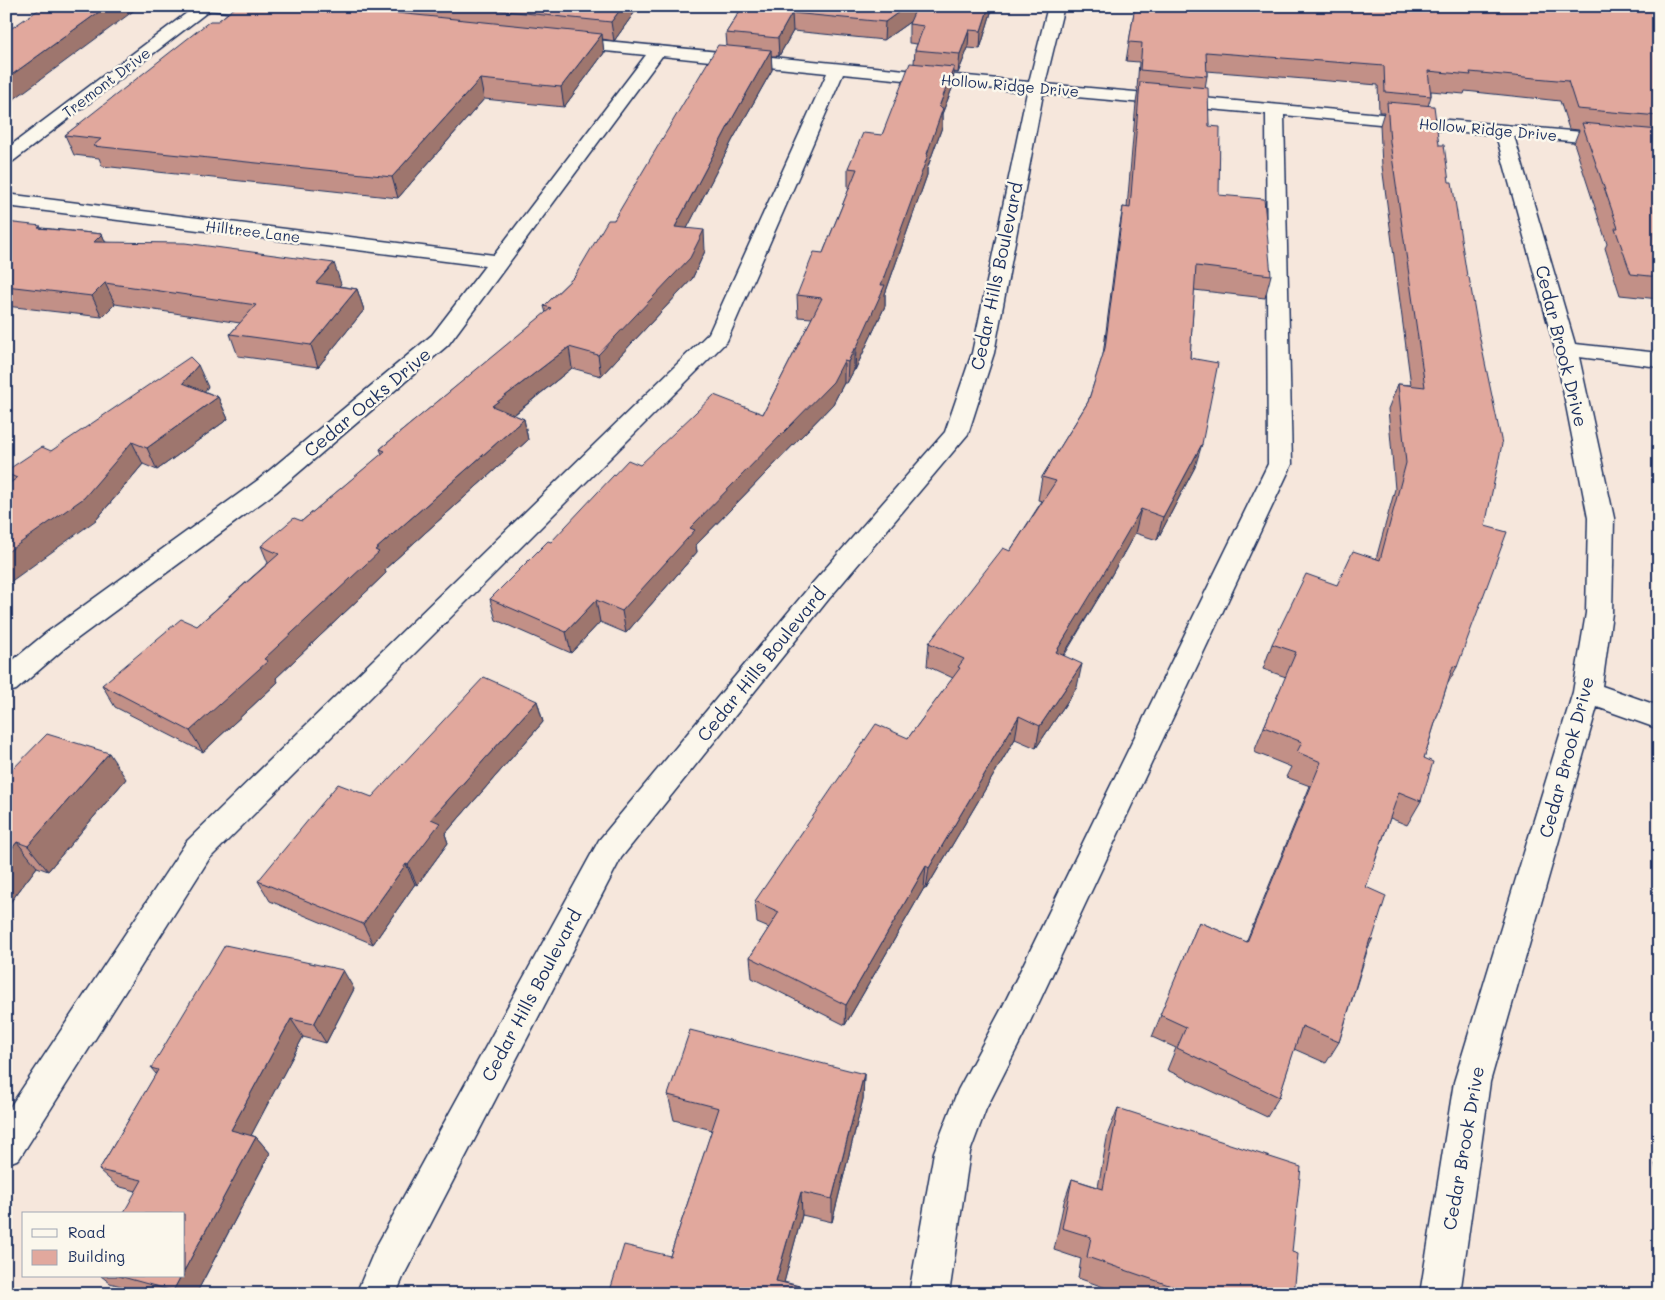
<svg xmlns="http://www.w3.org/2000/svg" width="1665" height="1300" font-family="Mali,sans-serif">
<rect width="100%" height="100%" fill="#f6e7dc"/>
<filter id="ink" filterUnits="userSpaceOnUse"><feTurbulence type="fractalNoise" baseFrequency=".02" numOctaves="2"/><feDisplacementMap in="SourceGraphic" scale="10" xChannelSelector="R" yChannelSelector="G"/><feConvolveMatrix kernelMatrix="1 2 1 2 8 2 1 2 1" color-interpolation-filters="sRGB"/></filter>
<g filter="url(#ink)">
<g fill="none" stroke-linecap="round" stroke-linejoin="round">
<defs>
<path id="minor" d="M 196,6 L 260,6 L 276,9 L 279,12 L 276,15 L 271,17 L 210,10 L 12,162 L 6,163 L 6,149 Z
M 1048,6 L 1064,6 L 1045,84 L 1659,139 L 1659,149 L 1514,136 L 1575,344 L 1659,353 L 1659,367 L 1579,357 L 1614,518 L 1612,613 L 1602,686 L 1659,706 L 1659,729 L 1597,707 L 1490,1082 L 1460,1294 L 1420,1294 L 1454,1082 L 1573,692 L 1586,613 L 1588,518 L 1555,349 L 1496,135 L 1284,115 L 1292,464 L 1026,1030 L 986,1109 L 970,1152 L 949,1294 L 909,1294 L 934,1152 L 958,1090 L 1002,1008 L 1268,464 L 1266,114 L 1043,94 L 994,353 L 968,434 L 828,600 L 621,858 L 404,1275 L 396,1294 L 356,1294 L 376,1247 L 599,840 L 810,586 L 945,432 L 972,353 L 1027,92 L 843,74 L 727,341 L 209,859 L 19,1159 L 6,1164 L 6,1113 L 187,841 L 709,333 L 827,73 L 662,56 L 448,345 L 276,492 L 66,647 L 16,690 L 6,693 L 6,666 L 46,633 L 258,480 L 432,335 L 485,266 L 6,206 L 6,194 L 494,255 L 646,55 L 565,47 L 559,45 L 557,42 L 559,39 L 565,37 L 1029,82 Z"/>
</defs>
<use href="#minor" stroke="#1b2f5e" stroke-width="3"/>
<use href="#minor" fill="#fbf7ec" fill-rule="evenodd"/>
</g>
<path fill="#c29087" stroke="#1b2f5e" d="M 237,6 L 639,6 L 614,41 L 602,39 L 604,53 L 564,107 L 484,99 L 398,198 L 102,166 L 99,158 L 74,155 L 65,135 L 218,21 Z
M 743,6 L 993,6 L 980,49 L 968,48 L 958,73 L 954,72 L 953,86 L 942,114 L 942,127 L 927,169 L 927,175 L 885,294 L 885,306 L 855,370 L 854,370 L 847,383 L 844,383 L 833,404 L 696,545 L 697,552 L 626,633 L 600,622 L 571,653 L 496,620 L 490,599 L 551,542 L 640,465 L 763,414 L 812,318 L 798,317 L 797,295 L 823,253 L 849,189 L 848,188 L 848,168 L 882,135 L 914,63 L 915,50 L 917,44 L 909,43 L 909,24 L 911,21 L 884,40 L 793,31 L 779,56 L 771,56 L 772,70 L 733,139 L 687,228 L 705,251 L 692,279 L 601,376 L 572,368 L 514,415 L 524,419 L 528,440 L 385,569 L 386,573 L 276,678 L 278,682 L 203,752 L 115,707 L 102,685 L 197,626 L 268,563 L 261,546 L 302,521 L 382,454 L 380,449 L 546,313 L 544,306 L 575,276 L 614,220 L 727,46 L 726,33 Z
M 1135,6 L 1659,6 L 1659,299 L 1620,295 L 1605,248 L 1607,244 L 1574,143 L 1579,130 L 1569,129 L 1560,101 L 1465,91 L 1464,94 L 1431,91 L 1431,96 L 1428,106 L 1457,667 L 1447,685 L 1424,758 L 1421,801 L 1407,825 L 1390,818 L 1366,887 L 1372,940 L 1368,948 L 1339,1042 L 1326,1063 L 1294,1049 L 1279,1097 L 1267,1117 L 1167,1070 L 1176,1048 L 1152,1037 L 1199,922 L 1246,942 L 1310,786 L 1286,777 L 1291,767 L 1254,752 L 1264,727 L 1286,677 L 1263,669 L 1272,644 L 1337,585 L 1376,559 L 1395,489 L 1388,409 L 1398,384 L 1411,385 L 1382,166 L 1380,125 L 1384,112 L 1379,112 L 1378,85 L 1207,71 L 1207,76 L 1205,88 L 1209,126 L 1219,195 L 1271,275 L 1265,298 L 1194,290 L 1190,358 L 1195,467 L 1157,540 L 1135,533 L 1102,592 L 1064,656 L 1077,687 L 1036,748 L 1015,739 L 926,889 L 924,888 L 845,1025 L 752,978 L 750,957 L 769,928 L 757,923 L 755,901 L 908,738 L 953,678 L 927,666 L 929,643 L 1010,551 L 1042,501 L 1038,500 L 1042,477 L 1088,402 L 1103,355 L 1119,230 L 1123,207 L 1127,208 L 1136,103 L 1138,90 L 1137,89 L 1139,62 L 1126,61 Z
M 6,222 L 42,228 L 102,234 L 105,242 L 341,284 L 339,286 L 357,289 L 364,310 L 318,367 L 238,356 L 230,334 L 240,323 L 115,304 L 102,317 L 6,306 Z
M 208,387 L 204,391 L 218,397 L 228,419 L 157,470 L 143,464 L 96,520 L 11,482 L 6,474 L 6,471 L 51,451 Z
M 1659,410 L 1659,426 L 1655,416 Z
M 537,701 L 543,722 L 445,834 L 448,843 L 417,885 L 415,884 L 373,944 L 270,901 L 258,881 L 372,797 Z
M 6,776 L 126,779 L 48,871 L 37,867 L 6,908 Z
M 1659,862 L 1659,901 L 1653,894 Z
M 354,989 L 326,1043 L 303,1037 L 251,1135 L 256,1137 L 270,1153 L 196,1294 L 149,1294 L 110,1283 L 101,1276 L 184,1276 L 136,1191 L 117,1186 L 99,1170 L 156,1074 L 151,1068 Z
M 864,1074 L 863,1099 L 832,1222 L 802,1215 L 784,1282 L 819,1291 L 819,1294 L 609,1294 L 670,1256 L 712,1130 L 674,1120 L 668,1095 Z
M 1118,1108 L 1292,1252 L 1294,1294 L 1123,1294 L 1078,1278 L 1081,1259 L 1054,1250 L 1064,1202 L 1072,1179 L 1098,1187 L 1108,1133 Z
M 1659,1161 L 1659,1180 L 1655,1164 Z"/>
<path fill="#9e766e" stroke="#1b2f5e" d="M 107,6 L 135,6 L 136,9 L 6,105 L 6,79 Z
M 623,6 L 639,6 L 614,41 L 611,22 Z
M 907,6 L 921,6 L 921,14 L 884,40 L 885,22 Z
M 989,6 L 993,6 L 980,49 L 981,31 Z
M 792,13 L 793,31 L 779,56 L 778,38 Z
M 969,30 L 968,48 L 958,73 L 960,54 Z
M 602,34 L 604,53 L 564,107 L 561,87 Z
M 771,50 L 772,70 L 733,139 L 677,248 L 675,227 L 732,119 Z
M 954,67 L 953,86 L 942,114 L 942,127 L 927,169 L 927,175 L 885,294 L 885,306 L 855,370 L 856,349 L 927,154 L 939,107 Z
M 480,79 L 484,99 L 398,198 L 392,177 Z
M 704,230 L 705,251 L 692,279 L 601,376 L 598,355 Z
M 102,234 L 111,255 L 94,242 Z
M 334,263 L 341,284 L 323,305 L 316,283 Z
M 105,283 L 115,304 L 102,317 L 92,296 Z
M 357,289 L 364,310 L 318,367 L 311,345 Z
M 569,347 L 572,368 L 497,428 L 492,406 Z
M 854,349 L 854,370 L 847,383 L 848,362 Z
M 844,361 L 844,383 L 833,404 L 696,545 L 697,552 L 626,633 L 622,611 L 690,528 Z
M 198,365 L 208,387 L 193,405 L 183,383 Z
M 218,397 L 228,419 L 157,470 L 147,448 Z
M 524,419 L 528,440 L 385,569 L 386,573 L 276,678 L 278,682 L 203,752 L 190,731 L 375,550 Z
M 132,442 L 143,464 L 96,520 L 6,585 L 6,553 Z
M 1202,444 L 1195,467 L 1157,540 L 1163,517 Z
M 1141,509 L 1135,533 L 1102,592 L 1051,675 L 1056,652 Z
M 596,600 L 600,622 L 571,653 L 566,632 Z
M 1082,664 L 1077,687 L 1036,748 L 1040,726 Z
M 537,701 L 543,722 L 445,834 L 448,843 L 417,885 L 408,865 L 431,819 Z
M 1019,716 L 1015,739 L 926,889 L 929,868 Z
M 109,753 L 126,779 L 48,871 L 28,846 Z
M 17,842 L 37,867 L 6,908 L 6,856 Z
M 406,864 L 415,884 L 373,944 L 363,924 Z
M 926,866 L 924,888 L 845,1025 L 846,1005 Z
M 343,970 L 354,989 L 326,1043 L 314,1024 Z
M 291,1019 L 303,1037 L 245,1147 L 231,1130 Z
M 864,1074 L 863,1099 L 832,1222 L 832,1199 Z
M 256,1137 L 270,1153 L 196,1294 L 177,1294 L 173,1291 L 181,1276 L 184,1276 L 184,1271 Z
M 801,1192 L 802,1215 L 781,1294 L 776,1281 Z"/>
<path fill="#e1a89d" stroke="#1b2f5e" d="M 44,6 L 107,6 L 6,79 L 6,32 Z
M 237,6 L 328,6 L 602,34 L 561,87 L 480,79 L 392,177 L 93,146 L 101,139 L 65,135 L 210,21 L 218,21 Z
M 458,6 L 623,6 L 611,22 Z
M 743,6 L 907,6 L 885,22 L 792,13 L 778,38 L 726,33 Z
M 917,6 L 989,6 L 981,31 L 969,30 L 960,54 L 915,50 L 924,26 L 909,24 Z
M 1135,6 L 1659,6 L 1659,116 L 1577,109 L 1568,81 L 1470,72 L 1471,75 L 1428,71 L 1431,96 L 1385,92 L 1384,66 L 1206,52 L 1207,76 L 1140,70 L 1142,43 L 1129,42 Z
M 718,45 L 771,50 L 732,119 L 675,227 L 704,230 L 690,258 L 598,355 L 569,347 L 492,406 L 524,419 L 375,550 L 379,552 L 264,659 L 268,661 L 190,731 L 102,685 L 181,619 L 197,626 L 279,554 L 261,546 L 294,518 L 302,521 L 385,451 L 380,449 L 551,308 L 544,306 L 575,276 L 608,220 L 614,220 Z
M 910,63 L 954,67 L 939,107 L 943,108 L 927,154 L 928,155 L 881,285 L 885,285 L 856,349 L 854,349 L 848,362 L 844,361 L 833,382 L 690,528 L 695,530 L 622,611 L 596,600 L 566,632 L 490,599 L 548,541 L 551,542 L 628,460 L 640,465 L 714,395 L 763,414 L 822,298 L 797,295 L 814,252 L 823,253 L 857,169 L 848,168 L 863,133 L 882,135 Z
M 1140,82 L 1208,88 L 1209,126 L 1220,127 L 1219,195 L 1264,199 L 1271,275 L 1196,266 L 1190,358 L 1218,363 L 1202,444 L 1163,517 L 1141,509 L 1107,568 L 1056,652 L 1082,664 L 1040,726 L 1019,716 L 929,868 L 926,866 L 846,1005 L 750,957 L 779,912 L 755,901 L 876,724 L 908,738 L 960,668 L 958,667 L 964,659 L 929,643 L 1003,548 L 1010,551 L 1056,481 L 1042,477 L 1088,402 L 1105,348 L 1123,207 L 1130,208 Z
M 1387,102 L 1434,106 L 1439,145 L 1444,145 L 1449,182 L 1452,182 L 1467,276 L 1469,277 L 1479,334 L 1502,444 L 1485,526 L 1507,532 L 1457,667 L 1453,666 L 1424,758 L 1433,762 L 1421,801 L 1399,792 L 1366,887 L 1386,896 L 1372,940 L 1370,939 L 1339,1042 L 1302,1026 L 1279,1097 L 1177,1048 L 1186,1027 L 1160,1015 L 1199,922 L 1247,942 L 1321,762 L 1297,752 L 1302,742 L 1264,727 L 1296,652 L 1272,644 L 1306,574 L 1337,585 L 1353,551 L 1380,560 L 1406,463 L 1398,384 L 1425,387 L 1390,142 Z
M 1582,123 L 1659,130 L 1659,277 L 1631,274 L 1615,228 L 1618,228 Z
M 6,222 L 41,226 L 38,228 L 102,234 L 94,242 L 185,243 L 334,263 L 316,283 L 357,289 L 311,345 L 230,334 L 256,305 L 105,283 L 92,296 L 6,286 Z
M 190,357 L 198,365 L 183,383 L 218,397 L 147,448 L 132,442 L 84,498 L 6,553 L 6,486 L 17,478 L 6,473 L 6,471 L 42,447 L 51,451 Z
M 484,677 L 537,701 L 431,819 L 440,823 L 408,865 L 406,864 L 363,924 L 258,881 L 338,784 L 372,797 Z
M 47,734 L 109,753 L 28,846 L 17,842 L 6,856 L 6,776 Z
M 225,945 L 343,970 L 314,1024 L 291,1019 L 231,1130 L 256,1137 L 184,1271 L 184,1214 L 123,1214 L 142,1180 L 99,1170 L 158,1070 L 151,1068 Z
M 690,1030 L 864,1074 L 832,1199 L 801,1192 L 776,1281 L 819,1291 L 818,1294 L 609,1294 L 624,1245 L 670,1256 L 719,1108 L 668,1095 Z
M 1118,1108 L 1301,1167 L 1292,1252 L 1298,1254 L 1294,1294 L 1195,1294 L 1087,1257 L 1091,1237 L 1062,1228 L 1072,1179 L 1103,1189 Z
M 119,1276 L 181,1276 L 173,1291 Z"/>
</g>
<g text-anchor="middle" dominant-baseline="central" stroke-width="5" stroke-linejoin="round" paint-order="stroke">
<g font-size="15" fill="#1b2f5e" stroke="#fbf7ec">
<text transform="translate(106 82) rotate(-37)">Tremont Drive</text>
<text transform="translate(1010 85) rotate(5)">Hollow Ridge Drive</text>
<text transform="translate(1488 129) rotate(5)">Hollow Ridge Drive</text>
<text transform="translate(253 231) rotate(7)">Hilltree Lane</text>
</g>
<g font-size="18" fill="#1b2f5e" stroke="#fbf7ec">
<text transform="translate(996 276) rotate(-78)">Cedar Hills Boulevard</text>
<text transform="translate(1562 346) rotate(76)">Cedar Brook Drive</text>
<text transform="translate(367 402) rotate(-40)">Cedar Oaks Drive</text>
<text transform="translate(761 664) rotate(-51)">Cedar Hills Boulevard</text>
<text transform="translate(1566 757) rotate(-75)">Cedar Brook Drive</text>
<text transform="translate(531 995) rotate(-62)">Cedar Hills Boulevard</text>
<text transform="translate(1463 1148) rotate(-80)">Cedar Brook Drive</text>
</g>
</g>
<rect width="1665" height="1300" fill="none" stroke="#fbf7ec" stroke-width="25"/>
<rect x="12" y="12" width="1640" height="1275" fill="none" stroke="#1b2f5e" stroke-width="2" filter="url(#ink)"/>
<rect x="22" y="1212" width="162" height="65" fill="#fbf7ec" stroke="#a1a7b3"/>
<rect x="32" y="1229" width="25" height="8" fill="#fbf7ec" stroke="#a1a7b3"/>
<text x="68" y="1238" font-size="15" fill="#1b2f5e">Road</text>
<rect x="32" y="1250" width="25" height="15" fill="#e1a89d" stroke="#a1a7b3"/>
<text x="68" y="1262" font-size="15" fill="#1b2f5e">Building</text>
</svg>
